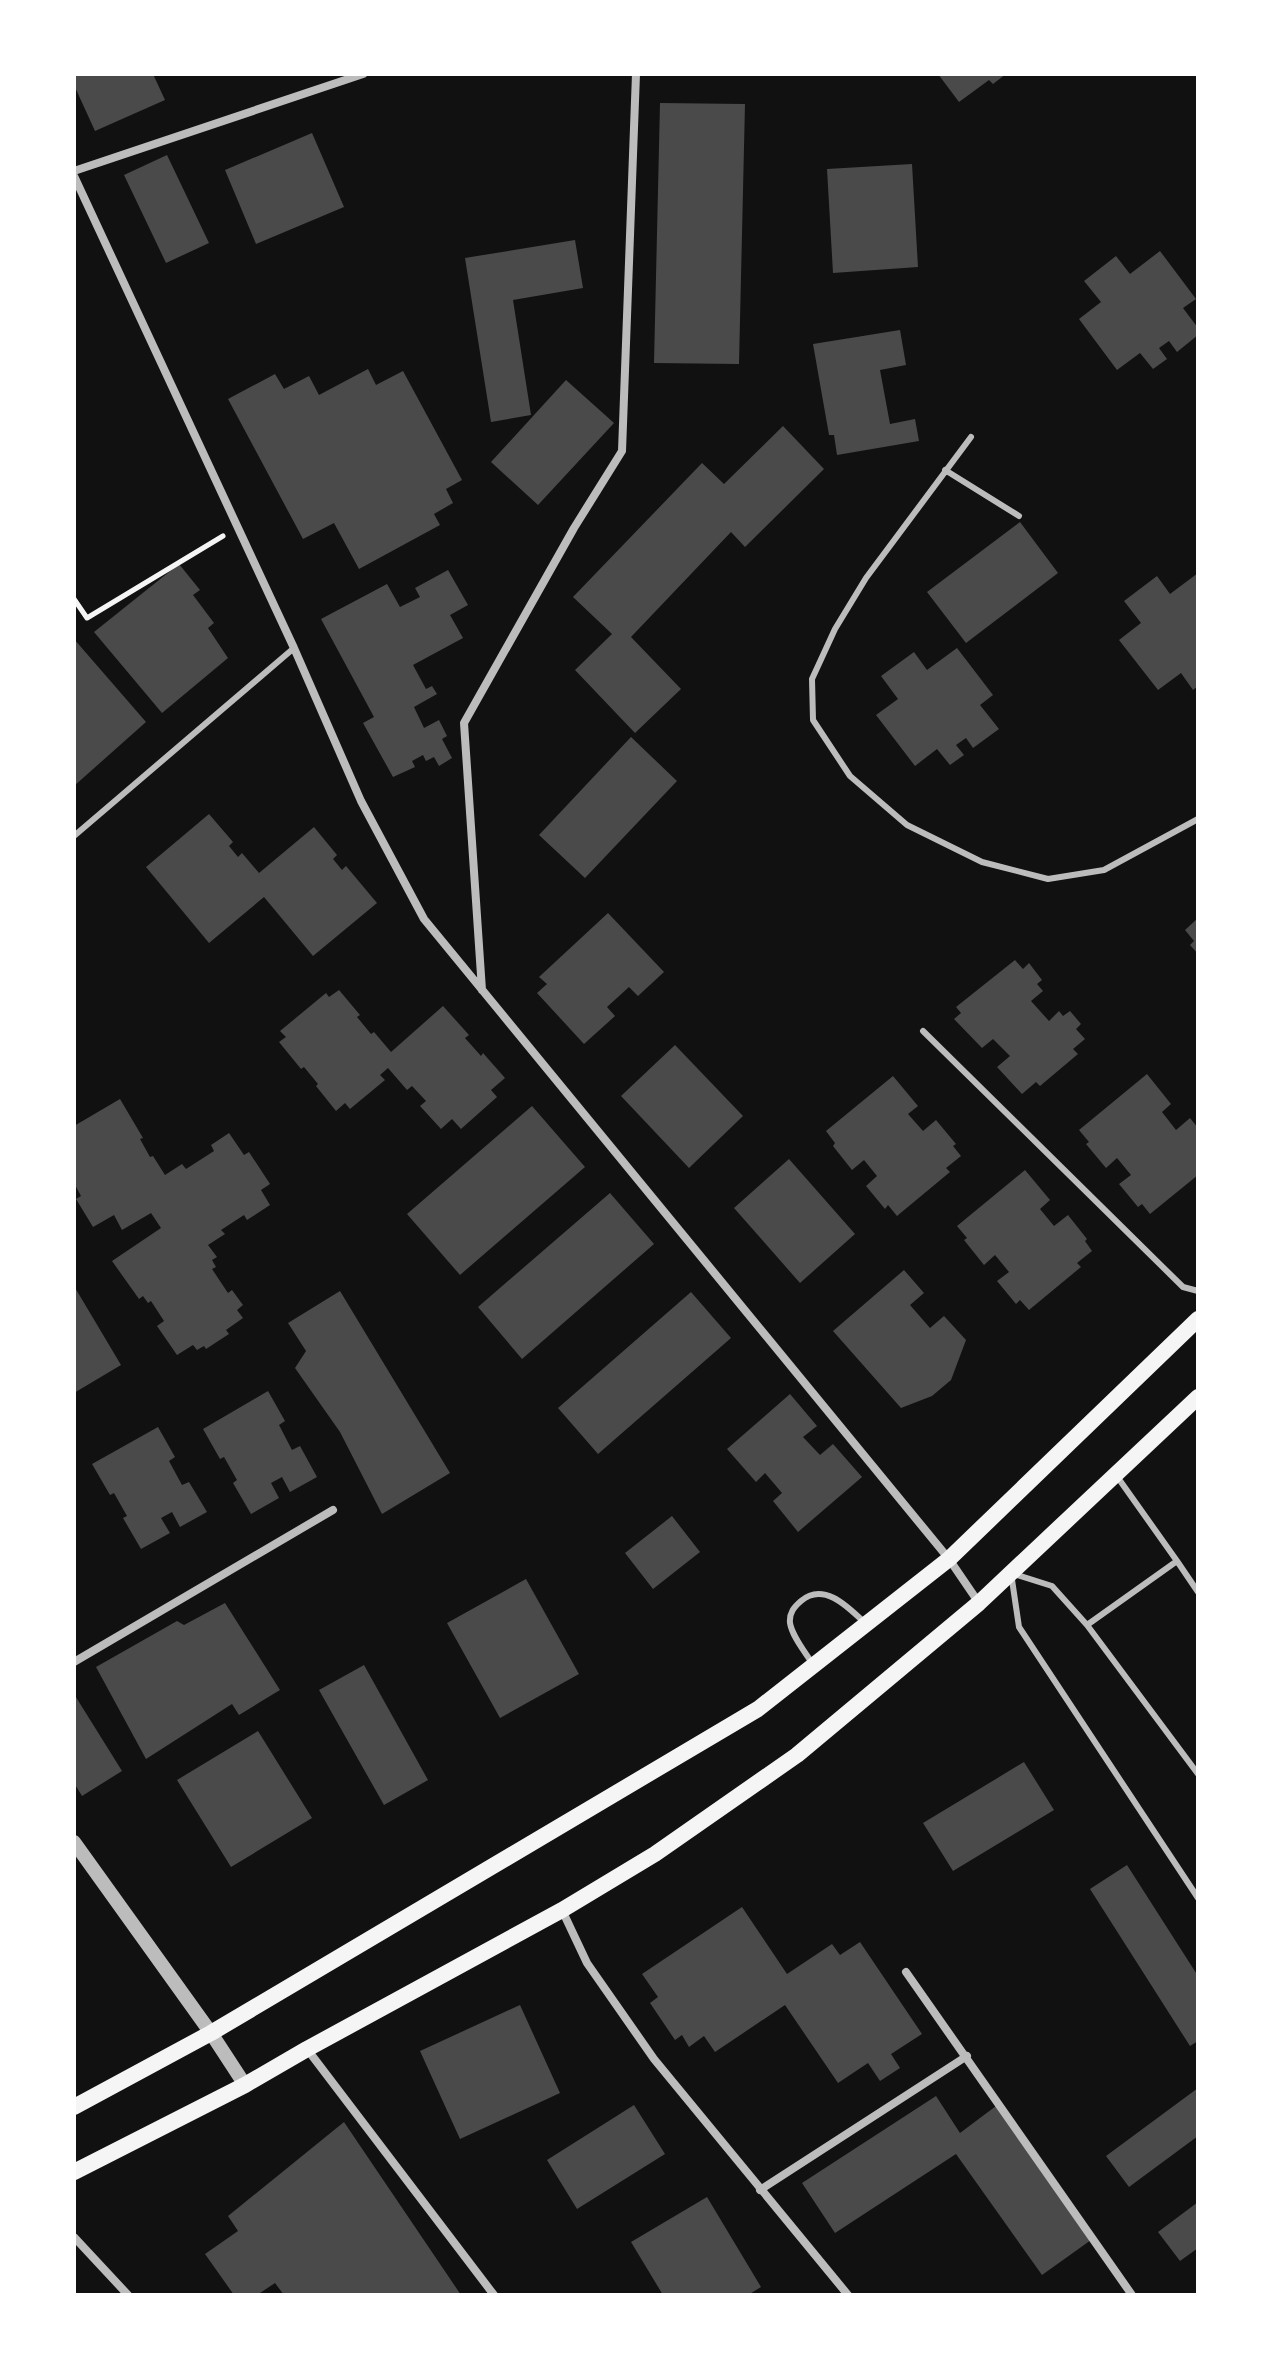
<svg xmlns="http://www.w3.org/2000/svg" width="1272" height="2369" font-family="'DM Sans',sans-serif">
<rect width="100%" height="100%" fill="#111"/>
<path fill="#4a4a4a" d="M 74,74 L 153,74 L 165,100 L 95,131 L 74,85 Z
M 938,74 L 1006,74 L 993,84 L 989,80 L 959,102 Z
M 660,103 L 745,104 L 739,364 L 654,363 Z
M 312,133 L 344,207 L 256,244 L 225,170 Z
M 167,155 L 209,243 L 166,263 L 124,175 Z
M 912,164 L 918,267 L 833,273 L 827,169 Z
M 575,240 L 583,288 L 513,300 L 531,415 L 491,422 L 465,258 Z
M 1160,251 L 1196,299 L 1183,308 L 1198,328 L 1198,335 L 1177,352 L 1169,341 L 1159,348 L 1167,359 L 1153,369 L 1140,353 L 1117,370 L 1079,319 L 1101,302 L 1084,281 L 1116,256 L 1130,274 Z
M 900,330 L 906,365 L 880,370 L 890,424 L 915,419 L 919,441 L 837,455 L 834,435 L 829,435 L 813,344 Z
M 368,369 L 376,385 L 403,371 L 462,480 L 446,489 L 453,503 L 434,514 L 440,525 L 359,569 L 334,523 L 303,539 L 228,399 L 275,374 L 284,389 L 309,376 L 319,395 Z
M 566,380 L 614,423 L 538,505 L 491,462 Z
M 783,426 L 824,469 L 745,547 L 731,532 L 631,637 L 681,689 L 635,733 L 575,670 L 612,634 L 573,597 L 702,463 L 724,484 Z
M 1020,522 L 1058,573 L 966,643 L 927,592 Z
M 179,564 L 200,590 L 193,595 L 214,623 L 208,628 L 228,658 L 162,713 L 94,632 Z
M 448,570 L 468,605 L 450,615 L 463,638 L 413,665 L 426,689 L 432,686 L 437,694 L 414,707 L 424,728 L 439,720 L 447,736 L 442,739 L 452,758 L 439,766 L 434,757 L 426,761 L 423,755 L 412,761 L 415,767 L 393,777 L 363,723 L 374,717 L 321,619 L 387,584 L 400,607 L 420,597 L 415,588 Z
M 1198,573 L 1198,686 L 1193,690 L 1181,673 L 1158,690 L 1119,640 L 1141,623 L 1124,601 L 1157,576 L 1170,594 Z
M 74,639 L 146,722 L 74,786 Z
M 957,648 L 993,695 L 980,705 L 999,729 L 973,748 L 966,738 L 956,745 L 964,755 L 950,765 L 937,749 L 915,766 L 876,715 L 898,699 L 881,676 L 914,652 L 927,670 Z
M 631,737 L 677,781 L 585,878 L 539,835 Z
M 209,814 L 233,842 L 229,846 L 238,857 L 242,853 L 259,873 L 314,827 L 337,855 L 333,859 L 342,870 L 346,866 L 377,903 L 313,956 L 264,897 L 209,943 L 146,867 Z
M 608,913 L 664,972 L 638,996 L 629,987 L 607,1007 L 615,1016 L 584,1044 L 537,993 L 547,984 L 539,977 Z
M 1198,918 L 1198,954 L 1190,945 L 1194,941 L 1185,930 Z
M 1015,960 L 1023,969 L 1029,963 L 1042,980 L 1037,984 L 1043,991 L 1031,1001 L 1049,1021 L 1059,1011 L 1063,1016 L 1070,1011 L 1081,1024 L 1076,1029 L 1085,1039 L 1073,1049 L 1078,1054 L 1040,1086 L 1036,1082 L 1022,1094 L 997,1067 L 1010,1056 L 993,1039 L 982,1048 L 954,1019 L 961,1013 L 956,1007 Z
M 339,990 L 360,1015 L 357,1017 L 371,1034 L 374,1032 L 391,1052 L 443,1006 L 469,1035 L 465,1038 L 481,1056 L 483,1053 L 505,1078 L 491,1090 L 497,1097 L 461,1129 L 452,1119 L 441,1129 L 420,1106 L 426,1101 L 412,1086 L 407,1090 L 388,1068 L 380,1075 L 385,1080 L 350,1109 L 345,1103 L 336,1111 L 316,1086 L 318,1084 L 304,1067 L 301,1069 L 279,1042 L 286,1037 L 280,1031 L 326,993 L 329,997 Z
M 675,1045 L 743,1116 L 689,1168 L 621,1096 Z
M 1147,1074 L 1171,1104 L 1162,1112 L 1176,1130 L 1190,1118 L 1198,1128 L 1198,1175 L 1150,1214 L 1142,1204 L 1138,1207 L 1119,1184 L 1131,1175 L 1117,1158 L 1106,1168 L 1086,1144 L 1089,1142 L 1079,1130 Z
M 893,1076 L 918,1106 L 908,1114 L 923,1131 L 936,1120 L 956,1144 L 953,1146 L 961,1156 L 946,1168 L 950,1172 L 897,1216 L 888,1205 L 885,1209 L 866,1186 L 877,1176 L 864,1160 L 852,1170 L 833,1146 L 835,1143 L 826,1131 Z
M 120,1099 L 143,1138 L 140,1139 L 150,1157 L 153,1156 L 165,1175 L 182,1164 L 186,1169 L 214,1151 L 211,1145 L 229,1133 L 244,1155 L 249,1152 L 270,1184 L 261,1190 L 270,1205 L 247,1220 L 244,1215 L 221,1230 L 225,1234 L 208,1245 L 217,1257 L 212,1260 L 216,1267 L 212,1269 L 228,1293 L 232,1290 L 243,1305 L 237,1310 L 243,1318 L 226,1330 L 229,1334 L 206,1349 L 204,1346 L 197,1350 L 193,1345 L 177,1355 L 157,1326 L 164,1321 L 151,1301 L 148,1303 L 143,1296 L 139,1299 L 112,1261 L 161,1228 L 151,1213 L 122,1230 L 114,1215 L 93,1227 L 76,1199 L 81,1196 L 74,1183 L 74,1126 Z
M 532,1106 L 585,1167 L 460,1275 L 407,1214 Z
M 789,1159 L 855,1234 L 800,1283 L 734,1208 Z
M 1025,1170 L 1050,1200 L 1040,1209 L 1054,1226 L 1068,1215 L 1087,1239 L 1085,1241 L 1092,1251 L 1077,1263 L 1081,1267 L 1029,1310 L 1020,1300 L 1016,1304 L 997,1281 L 1009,1272 L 995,1255 L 984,1265 L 964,1240 L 967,1238 L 957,1226 Z
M 610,1193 L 654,1244 L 522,1359 L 478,1307 Z
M 904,1270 L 924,1293 L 910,1305 L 930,1328 L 944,1316 L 966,1340 L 951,1380 L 932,1396 L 901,1408 L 833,1331 Z
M 74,1286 L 121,1365 L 74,1393 Z
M 340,1291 L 450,1473 L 382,1514 L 340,1432 L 295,1368 L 306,1351 L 288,1323 Z
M 691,1292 L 731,1338 L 598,1454 L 558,1408 Z
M 268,1391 L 285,1421 L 279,1425 L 292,1450 L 300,1446 L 317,1477 L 290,1492 L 282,1477 L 271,1483 L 279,1498 L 251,1514 L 233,1483 L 237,1480 L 224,1457 L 220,1459 L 203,1429 Z
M 790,1394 L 817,1426 L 803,1437 L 820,1455 L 833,1444 L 862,1477 L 798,1532 L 773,1501 L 782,1493 L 765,1473 L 756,1482 L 727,1449 Z
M 158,1427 L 175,1457 L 169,1461 L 182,1485 L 189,1482 L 207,1512 L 180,1527 L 172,1512 L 161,1518 L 170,1533 L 141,1549 L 123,1518 L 127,1516 L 114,1493 L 110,1495 L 92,1464 Z
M 672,1516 L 700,1552 L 653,1589 L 625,1553 Z
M 526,1579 L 579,1674 L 500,1718 L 447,1623 Z
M 225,1603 L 280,1690 L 239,1715 L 232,1704 L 146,1759 L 96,1667 L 177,1621 L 184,1625 Z
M 364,1665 L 428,1780 L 384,1805 L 319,1690 Z
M 74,1694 L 122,1771 L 82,1796 L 74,1783 Z
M 258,1731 L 312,1818 L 231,1867 L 177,1780 Z
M 1024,1762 L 1054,1810 L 953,1871 L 923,1823 Z
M 1127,1865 L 1198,1976 L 1198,2041 L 1190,2046 L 1090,1889 Z
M 742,1907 L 787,1974 L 832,1944 L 840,1955 L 860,1942 L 922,2034 L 891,2054 L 900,2068 L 880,2081 L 868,2063 L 838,2083 L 785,2005 L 715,2052 L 704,2036 L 689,2047 L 682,2035 L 675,2040 L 650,2003 L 658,1997 L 642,1974 Z
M 520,2005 L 560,2093 L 460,2139 L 420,2051 Z
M 1198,2088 L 1198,2136 L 1129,2187 L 1106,2156 Z
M 936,2096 L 960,2133 L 996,2106 L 1091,2240 L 1042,2275 L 956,2154 L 835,2233 L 802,2183 Z
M 634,2105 L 665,2154 L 577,2209 L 547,2160 Z
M 344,2122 L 461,2295 L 284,2295 L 275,2283 L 257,2295 L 234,2295 L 205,2254 L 238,2231 L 228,2216 Z
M 707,2197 L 761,2287 L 748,2295 L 663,2295 L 631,2242 Z
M 1198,2202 L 1198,2248 L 1180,2261 L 1158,2232 Z"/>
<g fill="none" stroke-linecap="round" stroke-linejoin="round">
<path stroke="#f5f5f5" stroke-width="5" d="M 74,599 L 87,618 L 223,536"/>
<path stroke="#bcbcbc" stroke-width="6" d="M 971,437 L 866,578 L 835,629 L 812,679 L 813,720 L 850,776 L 907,825 L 982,862 L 1048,879 L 1104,870 L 1198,819
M 945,470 L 1019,516
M 74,836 L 294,648
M 923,1031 L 1183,1287 L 1198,1291
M 1116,1475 L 1177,1561
M 1087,1625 L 1177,1561 L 1198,1592
M 812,1663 C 805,1652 792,1636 790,1623 C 789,1613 794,1607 801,1601 C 824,1581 849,1608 866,1624
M 1198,1774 L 1087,1625 L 1052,1586 L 1011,1573 L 1019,1627 L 1198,1898"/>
<path stroke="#bcbcbc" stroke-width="8" d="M 74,171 L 363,74
M 74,176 L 294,648 L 361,801 L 424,919 L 949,1559 L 979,1603
M 482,990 L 464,723 L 574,528 L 622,451 L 636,74
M 74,1662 L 333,1510
M 562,1910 L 587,1963 L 654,2059 L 848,2295
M 906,1972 L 1132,2295
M 307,2049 L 494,2295
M 760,2190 L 967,2056
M 74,2237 L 128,2295"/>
<path stroke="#bcbcbc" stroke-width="14" d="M 74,1842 L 211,2033 L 245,2085"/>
<path stroke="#f5f5f5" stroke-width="16" d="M 74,2107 L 211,2033 L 758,1709 L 949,1559 L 1198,1319
M 74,2172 L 245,2085 L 307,2049 L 562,1910 L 655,1854 L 797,1755 L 979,1603 L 1198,1397"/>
</g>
<rect width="1272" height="2369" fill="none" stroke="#ffffff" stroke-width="152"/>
</svg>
